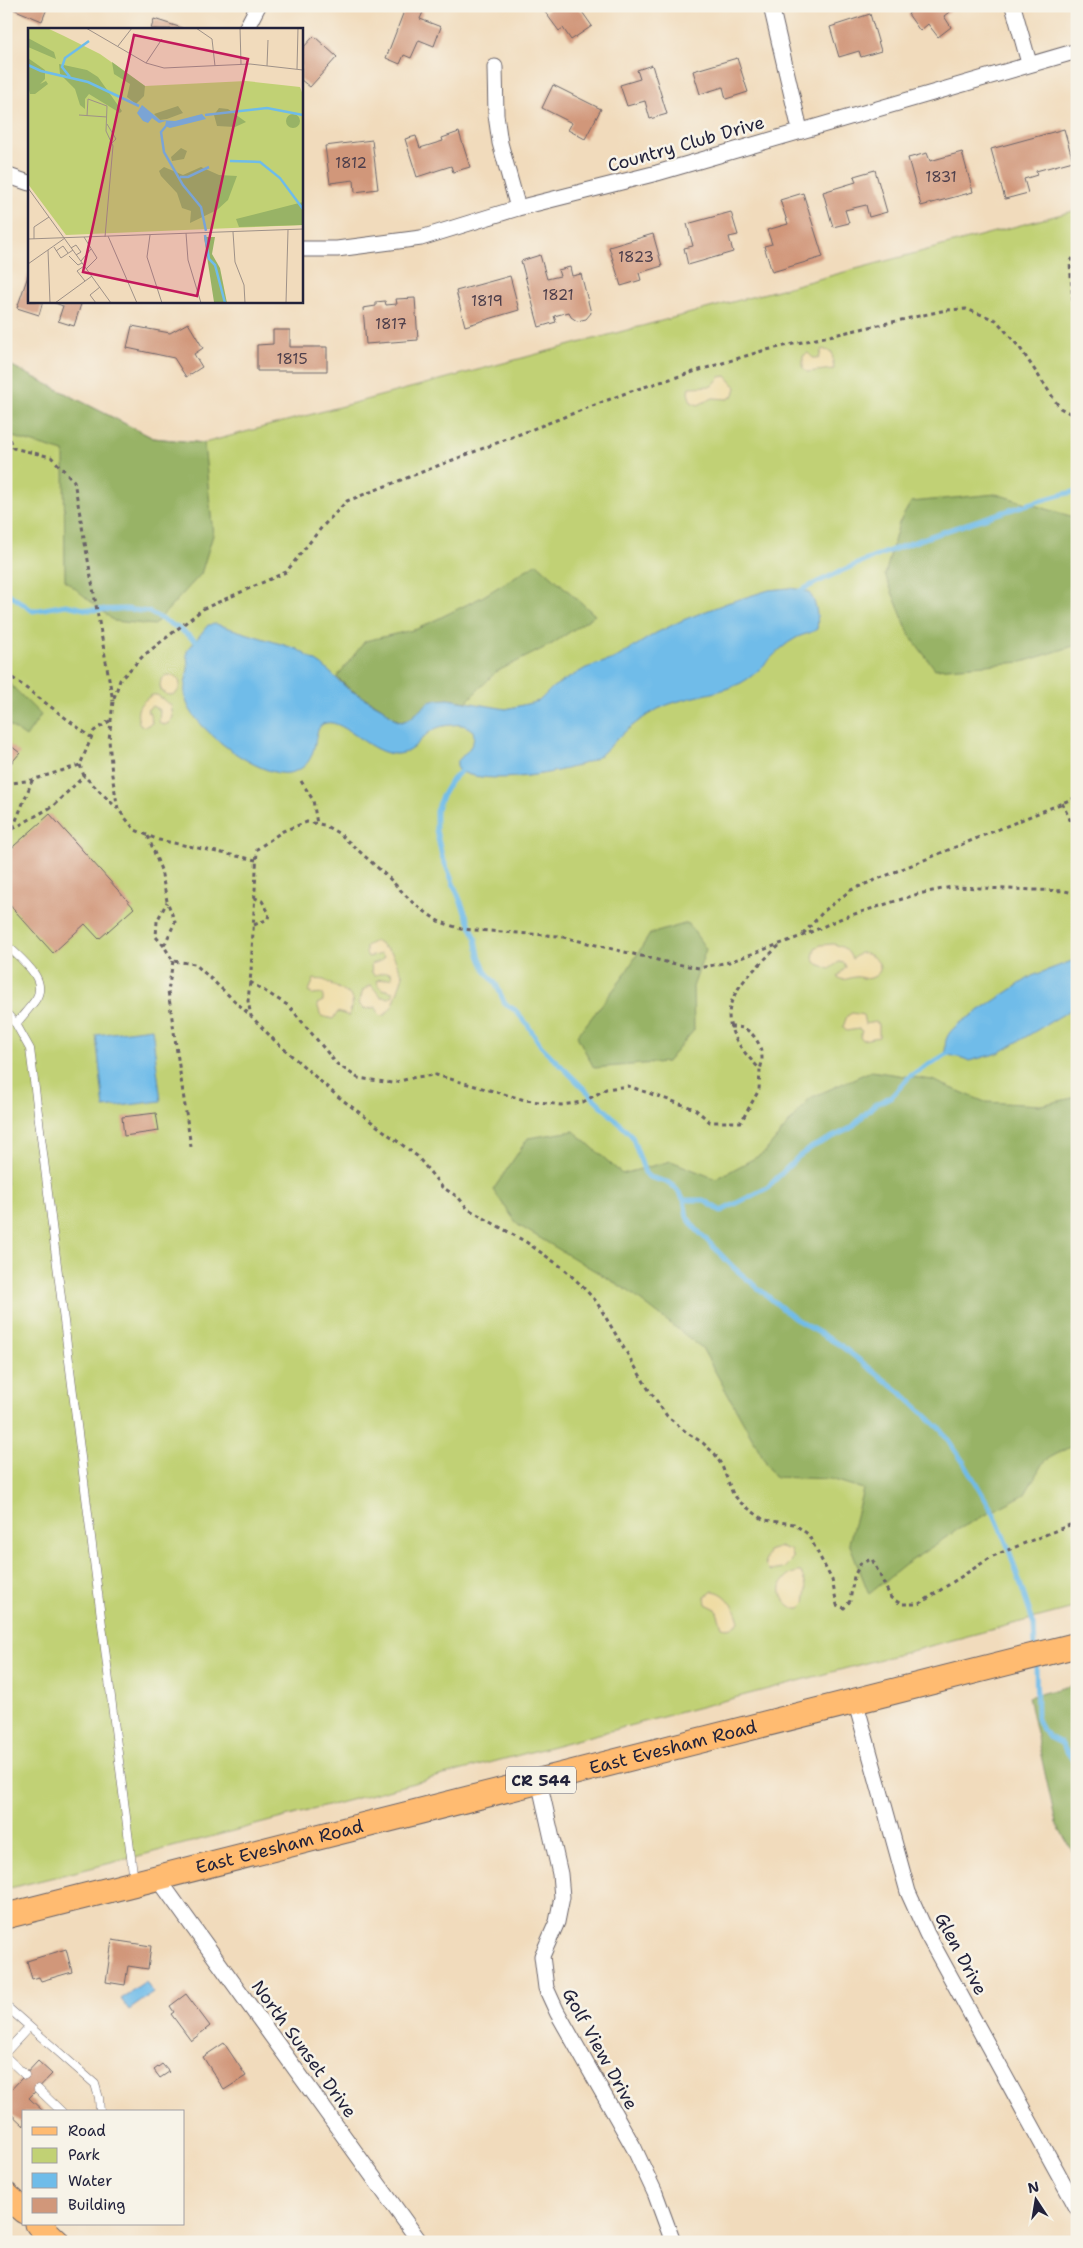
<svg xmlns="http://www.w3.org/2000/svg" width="1083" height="2248" font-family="'Shantell Sans',sans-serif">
<rect width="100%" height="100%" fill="#f7f3e8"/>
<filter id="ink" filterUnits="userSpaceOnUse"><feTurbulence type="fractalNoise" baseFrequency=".02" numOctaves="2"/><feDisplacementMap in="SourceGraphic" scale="10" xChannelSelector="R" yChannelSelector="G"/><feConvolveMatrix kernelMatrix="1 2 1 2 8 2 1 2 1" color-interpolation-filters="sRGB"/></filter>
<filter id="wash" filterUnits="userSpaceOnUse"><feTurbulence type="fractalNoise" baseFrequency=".0096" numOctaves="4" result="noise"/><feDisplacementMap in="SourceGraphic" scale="20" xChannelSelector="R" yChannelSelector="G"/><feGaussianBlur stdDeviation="1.12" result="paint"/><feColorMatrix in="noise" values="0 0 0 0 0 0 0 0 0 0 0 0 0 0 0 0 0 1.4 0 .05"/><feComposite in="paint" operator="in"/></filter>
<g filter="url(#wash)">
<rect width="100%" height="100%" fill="#f1dbbc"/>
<path fill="#c1d174" stroke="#727a58" d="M 1077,210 L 1077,1607 L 131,1858 L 6,1889 L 6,363 L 153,438 L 204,443 Z"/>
<path fill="#98b366" stroke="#5d6a50" d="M 6,363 L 153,438 L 204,443 L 213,535 L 201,574 L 154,625 L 114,621 L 65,580 L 64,452 L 6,435 Z
M 996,494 L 1077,518 L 1077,645 L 1022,662 L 935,669 L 910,636 L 885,575 L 899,523 L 911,502 Z
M 537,563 L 595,615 L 552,644 L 496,672 L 466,702 L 448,699 L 402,722 C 393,719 387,711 379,706 C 363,696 350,692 337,677 L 365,641 L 417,629 L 482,597 Z
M 6,680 L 41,715 L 26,737 L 6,723 Z
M 688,923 L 706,949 L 693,987 L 694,1030 L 667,1062 L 594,1068 L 577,1036 L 621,980 L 650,934 Z
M 871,1071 L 932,1080 L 985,1102 L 1041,1105 L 1077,1097 L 1077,1443 L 1044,1461 L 1025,1494 L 957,1530 L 905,1565 L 869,1594 L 849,1543 L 863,1489 L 831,1479 L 774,1477 L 702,1348 L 627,1290 L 518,1225 L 493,1190 L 528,1138 L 574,1131 L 622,1174 L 671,1161 L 716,1179 L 764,1153 L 810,1098 Z
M 1077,1684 L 1077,1859 L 1056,1823 L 1028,1697 Z"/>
<path fill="#eeda9e" stroke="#887e6c" d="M 822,349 L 832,352 L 834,369 L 807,372 L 803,368 L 803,356 L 808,353 L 813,358 L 819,358 Z
M 726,376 L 736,387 L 734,395 L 728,399 L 713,398 L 698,405 L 691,402 L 688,393 L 689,387 L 712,386 L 720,377 Z
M160 685a10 10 0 1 1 20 0a10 10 0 1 1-20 0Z
M 152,695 L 157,695 L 171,705 L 173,717 L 169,723 L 164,725 L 159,722 L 160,710 L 152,706 L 147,710 L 151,716 L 152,723 L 144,727 L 139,723 C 135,708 140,703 152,695 Z
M 375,941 L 392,953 L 403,976 L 393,1005 L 385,1015 L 380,1016 L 376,1007 L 367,1009 L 362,1008 L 359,1003 L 363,990 L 371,985 L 381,997 L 389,998 L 393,995 L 393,992 L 382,989 L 378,984 L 377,980 L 392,978 L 391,973 L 386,972 L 375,975 L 372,973 L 371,964 L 381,961 L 384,957 L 381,954 L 368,957 L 366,953 L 366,946 Z
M 833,944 C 843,946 848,950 852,959 L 860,953 C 876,953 890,971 871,978 C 865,980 860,976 855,977 C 847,978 844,982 837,977 L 846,967 L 844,963 L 839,962 L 829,969 L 816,963 L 813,958 L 815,948 L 821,945 Z
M 314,979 L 324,980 L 350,995 L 353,999 L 349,1016 L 338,1012 L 333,1019 L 321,1016 L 317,1004 L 323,1001 L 323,994 L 312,995 L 309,991 Z
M 852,1013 L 863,1015 L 865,1024 L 875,1022 L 879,1024 L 879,1037 L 862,1040 L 860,1037 L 862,1031 L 859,1029 L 846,1031 L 843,1027 L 847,1016 Z
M 781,1547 L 790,1550 L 793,1559 L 783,1569 L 770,1571 L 766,1567 L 765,1563 L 768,1551 Z
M 797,1572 L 801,1572 L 807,1589 L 805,1603 L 800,1608 L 793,1608 C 776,1597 776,1578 797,1572 Z
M 713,1591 C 728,1593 736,1609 739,1622 C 734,1627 729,1629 722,1627 L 716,1609 L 706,1604 L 705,1597 Z"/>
<path fill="#6fbce9" stroke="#486f92" d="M 789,588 C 795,589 804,589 809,593 C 816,600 819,619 817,629 C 810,634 803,634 796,638 C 775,649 762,672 741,683 C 714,696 684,696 658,709 C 643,717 630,727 618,738 C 611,745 604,753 596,758 C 571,773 479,788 457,769 L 457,762 C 465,753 477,744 473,731 C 466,725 461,724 452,725 C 420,726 421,752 398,754 C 371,756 345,719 326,723 C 308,726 325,766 289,773 C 260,778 196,730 187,703 C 182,690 186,681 188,669 C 189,663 186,657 187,651 L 208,625 L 216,624 L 297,649 L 322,665 L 348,689 L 382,708 L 396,720 L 402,722 L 411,718 L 429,702 L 436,700 L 448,699 L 506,709 L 539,701 L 553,687 L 586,668 L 616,658 L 656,633 L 683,620 L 727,603 L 769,590 Z
M 1077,959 L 1077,1006 L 999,1053 L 969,1061 C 961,1056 953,1058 946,1053 C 943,1039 949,1031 960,1023 L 1032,976 Z
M 152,1028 L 161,1101 L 104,1108 L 96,1035 Z
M 146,1982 L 153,1993 L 129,2010 L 121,1999 Z"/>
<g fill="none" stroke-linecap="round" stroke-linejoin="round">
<path stroke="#6fbce9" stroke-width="5" d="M 6,592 L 33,611 L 66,605 L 89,610 L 126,609 L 149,612 L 178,628 L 200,644
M 796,593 C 856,561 920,539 985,518 C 1015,508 1045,498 1077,491
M 464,768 L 451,781 L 441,798 L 436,811 L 436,830 L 442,856 L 476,939 L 479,955 L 486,972 L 496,984 L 505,1004 L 515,1010 L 527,1024 L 541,1046 L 632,1136 L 645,1173 L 649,1177 L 670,1183 L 677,1190 L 684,1200 L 687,1217 L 695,1228 L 734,1268 L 794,1318 L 840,1345 L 905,1396 L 942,1431 L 964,1463 L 994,1514 L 1008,1547 L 1034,1625 L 1035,1648
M 684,1200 L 703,1200 L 721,1211 L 767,1188 L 798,1157 L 812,1147 L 851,1128 L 874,1105 L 892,1096 L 910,1076 L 952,1051
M 1036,1664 L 1037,1719 L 1042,1730 L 1049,1737 L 1061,1743 L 1077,1766"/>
</g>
<g id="blocks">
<path fill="#d1977a" d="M 6,6 L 48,6 L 42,21 Z
M 406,6 L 423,12 L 420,19 L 441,27 L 434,46 L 419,40 L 411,58 L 404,55 L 400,64 L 386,58 Z
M 553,6 L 578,6 L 592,26 L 571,40 L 563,28 L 559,31 L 545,12 Z
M 913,6 L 957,6 L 944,16 L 951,27 L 938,37 L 928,24 L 920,31 L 908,14 L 915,9 Z
M 870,14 L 881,51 L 861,57 L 859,51 L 839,57 L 830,27 Z
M 154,19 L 182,28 L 182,29 L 151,29 Z
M 314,36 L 337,57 L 310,87 L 301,80 L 301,50 Z
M 737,58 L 748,92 L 726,99 L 723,87 L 700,94 L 693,71 Z
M 652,65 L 667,114 L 650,119 L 645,101 L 627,106 L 620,85 L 640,79 L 637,70 Z
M 553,85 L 601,109 L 585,139 L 568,130 L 572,123 L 542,108 Z
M 1064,129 L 1073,161 L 1036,171 L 1037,175 L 1024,179 L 1028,193 L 1005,199 L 991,149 Z
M 459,132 L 470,167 L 453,172 L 451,166 L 417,177 L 405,139 L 416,136 L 420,148 L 443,141 L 442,138 Z
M 372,140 L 378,189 L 355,192 L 354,180 L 330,183 L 325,146 Z
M 962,152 L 973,192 L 921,206 L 908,158 L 927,153 L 930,161 Z
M 875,170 L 887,212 L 869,217 L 866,205 L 845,210 L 849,223 L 833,227 L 823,192 L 856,182 L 854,176 Z
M 803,193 L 823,257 L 772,272 L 764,246 L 772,244 L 767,230 L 788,224 L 780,200 Z
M 731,212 L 738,235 L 729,237 L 733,252 L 688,265 L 684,248 L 693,246 L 687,224 Z
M 653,234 L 662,266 L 639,273 L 641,280 L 621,286 L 609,247 Z
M 540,255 L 547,279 L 560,276 L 558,270 L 570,267 L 572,276 L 581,274 L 591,313 L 586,319 L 577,321 L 571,317 L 569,312 L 554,316 L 556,322 L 539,327 L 521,261 Z
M 29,273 L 29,301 L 43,301 L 39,315 L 17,308 Z
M 510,276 L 519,310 L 465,326 L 456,291 Z
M 415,298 L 418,340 L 366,344 L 363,308 L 376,306 L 376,302 L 385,301 L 386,305 L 397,304 L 396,299 Z
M 50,301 L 82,301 L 74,326 L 58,321 L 63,306 Z
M 188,323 L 203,348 L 194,354 L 202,367 L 186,377 L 174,358 L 127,348 L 132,326 L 170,333 Z
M 273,330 L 290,330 L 290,347 L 327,347 L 327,371 L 257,371 L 257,345 L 273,344 Z
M 6,742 L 20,753 L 6,769 Z
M 50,814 L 134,908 L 99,939 L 85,924 L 53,953 L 6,901 L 6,853 Z
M 156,1113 L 159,1131 L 124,1136 L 122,1117 Z
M 112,1940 L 151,1946 L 148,1969 L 128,1966 L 125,1985 L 106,1982 Z
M 66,1949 L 72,1972 L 41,1981 L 39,1977 L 32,1979 L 27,1961 Z
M 186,1994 L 210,2026 L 191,2041 L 171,2014 L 174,2012 L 170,2006 Z
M 224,2043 L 246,2076 L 224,2090 L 203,2057 Z
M 38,2061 L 52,2074 L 29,2098 L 44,2112 L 24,2112 L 24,2126 L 6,2109 L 6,2095 Z
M 162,2064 L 169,2072 L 160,2078 L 154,2070 Z"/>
</g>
</g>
<g filter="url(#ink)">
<use href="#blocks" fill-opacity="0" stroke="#6a6368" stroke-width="1"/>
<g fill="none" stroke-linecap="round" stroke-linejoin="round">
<defs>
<path id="lane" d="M 6,944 C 19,958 49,978 36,999 C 30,1008 22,1016 16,1024
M 6,1013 L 16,1024 L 30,1049 L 134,1881
M 6,2006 L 95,2084 L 99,2098 L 100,2112
M 6,2052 L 29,2027
M 6,2057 L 25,2075
M 38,2089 L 62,2112"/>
<path id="street" d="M 771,6 L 800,130
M 1013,6 L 1029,63
M 246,29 L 258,6
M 495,67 L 496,115 L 500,143 L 518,208
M 6,175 L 29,183
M 301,249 L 337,249 L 421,238 L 518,208 L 657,173 L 1077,51
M 855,1700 L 908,1892 L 927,1934 L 1077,2208
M 539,1781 L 560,1874 L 562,1897 L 557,1922 L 542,1956 L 546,1988 L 557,2012 L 634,2148 L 655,2193 L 673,2242
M 157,1877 L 420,2242"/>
<g id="primary">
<path id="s1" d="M 6,1916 L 1077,1645"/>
<path d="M 6,2195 L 24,2211"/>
<path d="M 38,2224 L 57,2242"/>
</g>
</defs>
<use href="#lane" stroke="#6a6368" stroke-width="9"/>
<use href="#street" stroke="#6a6368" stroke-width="17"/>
<use href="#primary" stroke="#6a6368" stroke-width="27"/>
<path stroke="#6a6368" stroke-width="3" stroke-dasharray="4 4" stroke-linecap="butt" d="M 1077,251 L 1070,263 L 1073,303 L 1077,312
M 6,432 L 13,448 L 51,457 L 74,481 L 113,701
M 6,673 L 92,738
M 80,765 L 84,776 L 118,809
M 301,781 L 313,800 L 317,824
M 6,784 L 32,780 L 80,765 L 94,731 L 111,720
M 1062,803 L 1071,822 L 1077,824
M 6,825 L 13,829 L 53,806 L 84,776
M 13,828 L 32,781
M 148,836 L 161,870 L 167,901 L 175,922 L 164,946 L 173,961 L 195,964 L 251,1016
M 256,860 L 159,840 L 135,830 L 118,809 L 112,775 L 109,740 L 113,701 L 120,680 L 143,656 L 203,609 L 286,572 L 322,527 L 347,501 L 631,391 L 762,351 L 946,310 L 966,309 L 996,320 L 1020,348 L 1060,408 L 1077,417
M 1077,894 L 1065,891 L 952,887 L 918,894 L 842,918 L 802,936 L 729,962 L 699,968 L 666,962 L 559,936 L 461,929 L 438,921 L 413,903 L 389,878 L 340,834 L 324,825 L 307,822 L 283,831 L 257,849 L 251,972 L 248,1001 L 251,1016 L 274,1040 L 336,1095 L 417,1156 L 442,1187 L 458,1197 L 468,1209 L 526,1242 L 563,1268 L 579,1283 L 596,1301 L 647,1387 L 667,1416 L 686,1432 L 703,1443 L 715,1454 L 722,1466 L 733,1494 L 741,1503 L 764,1520 L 794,1524 L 808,1534 L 832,1580 L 837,1605 L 844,1608 L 850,1601 L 854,1576 L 861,1563 L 872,1559 L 891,1598 L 901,1604 L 919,1604 L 993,1556 L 1077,1522
M 254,925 L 268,919 L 269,913 L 262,901 L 255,898
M 803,934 L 824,911 L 851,890 L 1077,797
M 164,946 L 156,937 L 157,921 L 167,902
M 173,961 L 168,991 L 191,1147
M 250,982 L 289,1006 L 337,1064 L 358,1078 L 392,1083 L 416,1077 L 436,1075 L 525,1100 L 561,1105 L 583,1102 L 606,1089 L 628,1086 L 695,1109 L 710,1122 L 741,1122 L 759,1090 L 760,1069 C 702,1013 735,987 782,943
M 730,1027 C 734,1027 739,1027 743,1028 C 758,1034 766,1055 760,1069"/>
<use href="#lane" stroke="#fff" stroke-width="8"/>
<use href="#street" stroke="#fff" stroke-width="15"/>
<use href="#primary" stroke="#ffbb71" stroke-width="25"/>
</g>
</g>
<g text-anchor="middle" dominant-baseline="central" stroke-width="5" stroke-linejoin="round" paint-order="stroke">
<g font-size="15" fill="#4e3f4b">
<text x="351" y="163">1812</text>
<text x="941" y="177">1831</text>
<text x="636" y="257">1823</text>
<text x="558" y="295">1821</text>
<text x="487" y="301">1819</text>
<text x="391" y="324">1817</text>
<text x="292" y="359">1815</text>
</g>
<rect fill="#f7f3e8" stroke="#62616f" stroke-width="1" x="506" y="1766.5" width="70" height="27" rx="4"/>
<g font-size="16" font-weight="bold" fill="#22223b">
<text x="541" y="1780">CR 544</text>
</g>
<g font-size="18" fill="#22223b" stroke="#f7f3e8">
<text transform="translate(686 144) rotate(-16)">Country Club Drive</text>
<text stroke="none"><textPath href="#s1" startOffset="688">East Evesham Road</textPath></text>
<text stroke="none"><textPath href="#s1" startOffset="282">East Evesham Road</textPath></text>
<text transform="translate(961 1954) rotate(62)">Glen Drive</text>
<text transform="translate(304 2049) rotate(54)">North Sunset Drive</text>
<text transform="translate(600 2049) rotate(61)">Golf View Drive</text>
</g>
</g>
<g transform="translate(28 28)">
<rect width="275" height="275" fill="#f1dbbc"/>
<path d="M 0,0 L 19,0 L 36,8 L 72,26 L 117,58 L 218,53 L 272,59 L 275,67 L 275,197 L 38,207 L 0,156 Z" fill="#c1d174"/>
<path d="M 0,10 L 26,24 L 28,31 L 0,19 ZM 0,30 L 17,42 L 17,51 L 12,56 L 18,53 L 20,56 L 7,66 L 2,66 L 0,58 ZM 84,34 L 117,58 L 116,68 L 108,76 L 99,69 L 102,56 L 86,46 ZM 31,36 L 59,42 L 70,49 L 94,83 L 92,85 L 61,66 L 57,71 L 57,81 L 52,77 L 47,61 L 32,46 ZM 150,78 L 155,85 L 139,91 L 132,92 L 126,86 ZM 191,80 L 200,81 L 218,94 L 207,99 L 189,98 L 186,87 ZM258 93a7 7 0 1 1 14 0a7 7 0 1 1-14 0ZM 153,120 L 159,123 L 156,131 L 144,133 L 143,129 ZM 136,139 L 155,147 L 173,139 L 191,147 L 209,148 L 200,172 L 189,182 L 162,195 L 163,183 L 154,180 L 149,165 L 133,148 L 131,143 ZM 275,174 L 275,197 L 211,199 L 208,191 ZM 176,209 L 187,209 L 184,226 L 192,240 L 199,275 L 186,274 Z" fill="#98b366"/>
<path d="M 114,77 L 132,92 L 147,93 L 174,86 L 178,91 L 142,100 L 137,98 L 138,93 L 131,95 L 124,90 L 120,95 L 115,93 L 109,85 Z" fill="#6fbce9"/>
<path fill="none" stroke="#6fbce9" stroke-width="2.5" d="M 0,37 L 13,43 L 60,54 L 111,78M 42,49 L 34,39 L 37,30 L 61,13M 177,87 L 239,80 L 275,87M 138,98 L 133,104 L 136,124 L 155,157 L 173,179 L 178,203M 202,133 L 232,134 L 252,150 L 275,181M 152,149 L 160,149 L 181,139M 177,207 L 181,231 L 187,237 L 197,275"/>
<path fill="none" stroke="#9e9188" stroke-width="1" d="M 58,0 L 118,35 L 136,40 L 222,36 L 275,42M 168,0 L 184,11 L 187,38M 212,0 L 213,36M 90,18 L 104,0M 118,35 L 134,11M 239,38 L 240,12M 269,41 L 270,0M 51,87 L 79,89M 59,88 L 60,71 L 79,78 L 78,103 L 85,118 L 77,209M 79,96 L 88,111 L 84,115M 0,160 L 83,275M 205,204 L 207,234 L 216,257 L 217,275M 158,205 L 160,232 L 173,275M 122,207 L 119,229 L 134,275M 80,208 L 109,275M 56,209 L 69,230 L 58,241M 0,211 L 275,201M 6,211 L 6,199 L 21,189M 26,219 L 33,230 L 45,222M 43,220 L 48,217 L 53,224 L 48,227M 20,222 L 22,275M 28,223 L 35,218 L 40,225M 41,228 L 50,237 L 54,235M 53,233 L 63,221M 0,236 L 37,210M 56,238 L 49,243 L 57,253M 27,275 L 64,248M 68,275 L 62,267 L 72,259M 258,275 L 260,202"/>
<path fill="#c2185b" fill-opacity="0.15" stroke="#c2185b" stroke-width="2.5" d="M 106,7 L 220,31 L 169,268 L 55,244 Z"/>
<rect width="275" height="275" fill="none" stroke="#22223b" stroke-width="2.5"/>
</g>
<rect width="1083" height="2248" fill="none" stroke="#f7f3e8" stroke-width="25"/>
<rect x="22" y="2110" width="162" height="115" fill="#f7f3e8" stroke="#a29fa3"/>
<rect x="32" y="2127" width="25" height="8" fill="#ffbb71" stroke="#a29fa3"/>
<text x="68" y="2136" font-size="15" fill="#22223b">Road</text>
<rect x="32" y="2148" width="25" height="15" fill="#c1d174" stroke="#a29fa3"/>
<text x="68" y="2160" font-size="15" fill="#22223b">Park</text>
<rect x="32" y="2173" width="25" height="15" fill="#6fbce9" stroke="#a29fa3"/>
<text x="68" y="2186" font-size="15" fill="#22223b">Water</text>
<rect x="32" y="2198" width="25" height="15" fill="#d1977a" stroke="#a29fa3"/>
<text x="68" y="2210" font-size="15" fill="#22223b">Building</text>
<g transform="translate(1036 2200) rotate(348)" stroke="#f7f3e8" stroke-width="4" paint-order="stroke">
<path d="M0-4L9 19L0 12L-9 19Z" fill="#22223b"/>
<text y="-8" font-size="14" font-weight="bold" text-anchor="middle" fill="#22223b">N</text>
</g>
</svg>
